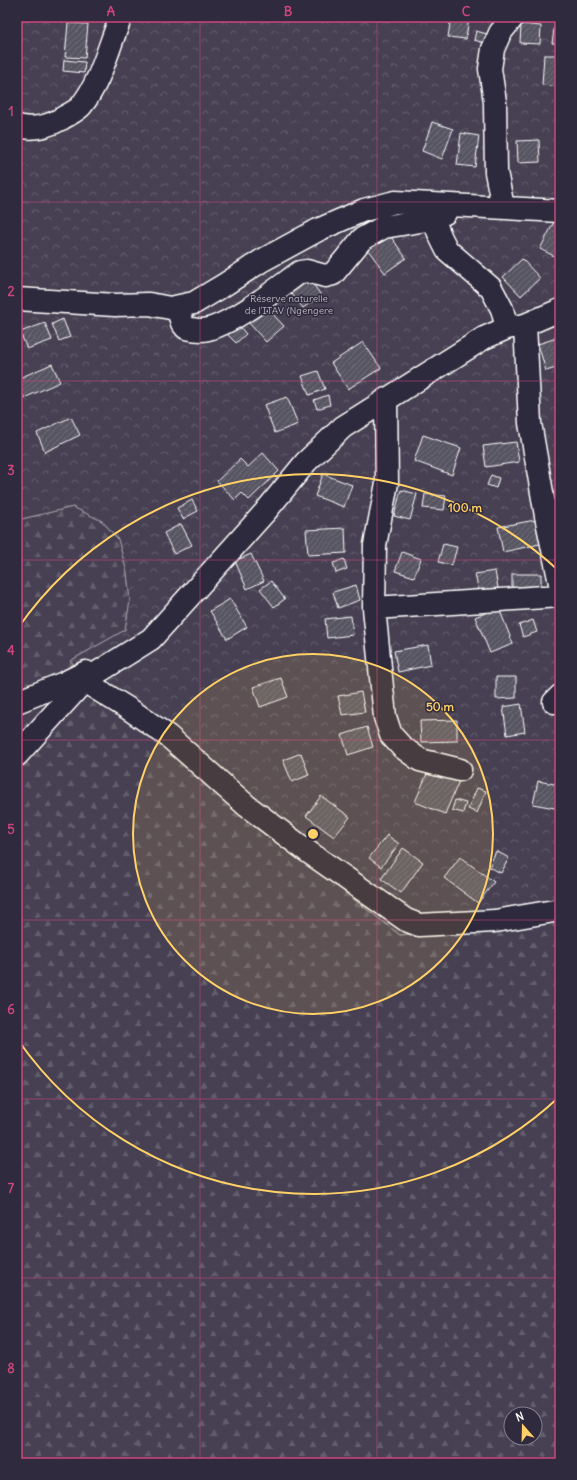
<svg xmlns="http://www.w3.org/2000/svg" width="577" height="1480" font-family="Delius,sans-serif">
<defs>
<pattern id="forest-firs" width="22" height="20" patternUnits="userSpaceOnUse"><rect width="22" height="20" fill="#464152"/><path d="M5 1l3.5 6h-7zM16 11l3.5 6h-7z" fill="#625e6c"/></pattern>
<pattern id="park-crowns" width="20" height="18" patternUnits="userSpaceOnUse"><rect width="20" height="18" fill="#464152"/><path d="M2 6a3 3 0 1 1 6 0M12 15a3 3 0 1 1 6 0" fill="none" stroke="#625e6c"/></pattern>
<pattern id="building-hatch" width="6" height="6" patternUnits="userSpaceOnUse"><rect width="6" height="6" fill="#595564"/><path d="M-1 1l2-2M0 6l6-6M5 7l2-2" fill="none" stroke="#726e7b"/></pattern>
</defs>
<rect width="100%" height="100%" fill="#2f2a3d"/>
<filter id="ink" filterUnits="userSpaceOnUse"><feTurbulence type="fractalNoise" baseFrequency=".025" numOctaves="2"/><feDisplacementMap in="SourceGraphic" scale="8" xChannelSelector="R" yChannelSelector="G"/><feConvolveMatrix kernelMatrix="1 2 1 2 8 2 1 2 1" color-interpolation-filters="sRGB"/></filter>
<g filter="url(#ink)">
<path fill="url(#forest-firs)" stroke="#a2a0a8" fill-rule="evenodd" d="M 73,507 L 102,521 L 118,539 L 127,572 L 130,601 L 125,630 L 70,661 L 279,841 L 400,935 L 499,925 L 560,916 L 560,1463 L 17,1463 L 17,520 ZM 511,1414 L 535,1414 L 535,1438 L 511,1438 Z"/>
<path fill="url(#park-crowns)" stroke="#a2a0a8" d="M 17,17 L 560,17 L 560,916 L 499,925 L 400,935 L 279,841 L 70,661 L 125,630 L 130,601 L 127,572 L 118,539 L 102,521 L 73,507 L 17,520 Z"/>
<path fill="url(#building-hatch)" stroke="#fff" d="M 451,17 L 469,17 L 466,39 L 448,37 Z
M 556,17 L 560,17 L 560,44 L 552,43 Z
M 68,23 L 88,24 L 85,58 L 65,57 Z
M 521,24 L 541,26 L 540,44 L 520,43 Z
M 476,31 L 491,35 L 488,44 L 474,40 Z
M 544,55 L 560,55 L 560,87 L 542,85 Z
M 64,60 L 85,62 L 84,73 L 63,71 Z
M 432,122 L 453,129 L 442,159 L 422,151 Z
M 461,133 L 479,136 L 475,167 L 457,165 Z
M 539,140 L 540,162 L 518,163 L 517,141 Z
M 554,222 L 560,225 L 560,259 L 540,249 Z
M 387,231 L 406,258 L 385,273 L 365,246 Z
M 522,259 L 540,278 L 521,296 L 503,277 Z
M 307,276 L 321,295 L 303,308 L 288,289 Z
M 266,307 L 284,326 L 266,342 L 248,322 Z
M 63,319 L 70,337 L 59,341 L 52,324 Z
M 45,323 L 52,340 L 27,349 L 20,332 Z
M 237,323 L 246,334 L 236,343 L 226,333 Z
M 560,337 L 560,367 L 546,371 L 538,344 Z
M 363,342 L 381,368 L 348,389 L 331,363 Z
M 52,364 L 60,382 L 24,398 L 17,383 L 17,379 Z
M 318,371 L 325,389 L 309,395 L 302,376 Z
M 328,395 L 330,405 L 317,409 L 314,400 Z
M 287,397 L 298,424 L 275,433 L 264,405 Z
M 71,417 L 80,435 L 45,452 L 37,433 Z
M 423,435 L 461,448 L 452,475 L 414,461 Z
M 516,442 L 519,462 L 486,467 L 483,446 Z
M 263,453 L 279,471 L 249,500 L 242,493 L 235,500 L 217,481 L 240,459 L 248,467 Z
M 323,474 L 352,485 L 344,507 L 315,496 Z
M 491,475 L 499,478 L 496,488 L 487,485 Z
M 401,490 L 417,494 L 410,520 L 394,516 Z
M 425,494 L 446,496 L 444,510 L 423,508 Z
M 192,500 L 198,511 L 183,519 L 177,508 Z
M 535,520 L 540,544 L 503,552 L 498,527 Z
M 181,524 L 192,545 L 174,554 L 164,533 Z
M 345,528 L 346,553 L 308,555 L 306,530 Z
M 443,544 L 457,547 L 452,565 L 438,562 Z
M 402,552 L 421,559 L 414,577 L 395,571 Z
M 251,554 L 264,581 L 247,589 L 235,561 Z
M 344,559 L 347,569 L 336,573 L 333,563 Z
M 495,571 L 498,588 L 479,592 L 475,574 Z
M 512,574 L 541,574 L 541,590 L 512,590 Z
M 271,581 L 285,599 L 274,607 L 260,589 Z
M 356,585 L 360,600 L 338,608 L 333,592 Z
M 230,599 L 247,627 L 227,639 L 210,611 Z
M 499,608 L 513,644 L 490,653 L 475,617 Z
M 351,616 L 353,635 L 327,638 L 325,619 Z
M 533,620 L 537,632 L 523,637 L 519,625 Z
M 428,645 L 431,665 L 398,672 L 394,651 Z
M 496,677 L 516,677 L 516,698 L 496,699 Z
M 281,678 L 288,697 L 260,707 L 253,687 Z
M 361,692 L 365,712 L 342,715 L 338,696 Z
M 521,704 L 525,732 L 507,735 L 503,707 Z
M 457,720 L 457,741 L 421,742 L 420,721 Z
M 367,727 L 373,747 L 348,755 L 342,735 Z
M 301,753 L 309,775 L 292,782 L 283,760 Z
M 429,769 L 459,781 L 445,814 L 415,802 Z
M 538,781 L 560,785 L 560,809 L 533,804 Z
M 477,788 L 486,791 L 477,813 L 468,809 Z
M 321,796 L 350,817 L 334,837 L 306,816 Z
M 455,800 L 466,803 L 463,813 L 452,810 Z
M 387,835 L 399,844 L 381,867 L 369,858 Z
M 403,848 L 423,862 L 401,893 L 381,879 Z
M 496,851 L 509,858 L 501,873 L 489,867 Z
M 460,857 L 494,882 L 478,903 L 444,878 Z"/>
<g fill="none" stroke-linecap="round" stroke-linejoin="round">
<defs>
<path id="street" d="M 17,126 C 33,130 47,127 61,119 C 67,115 77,111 81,106 C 102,80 108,47 121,17
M 503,207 L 496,172 L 495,102 L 490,69 L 493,49 L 500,33 L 513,17
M 445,213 L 433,219 L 441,238 L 447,250 L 491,288 L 502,309 L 507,328
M 17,299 L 115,305 L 149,304 L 170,308 L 194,303 L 224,285 L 261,261 L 318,230 L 364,210 L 395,202 L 560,211
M 177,307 L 182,323 L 186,328 C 191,329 196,330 201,330 C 226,330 279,287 300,272 L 307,271 L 325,276 L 333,274 L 362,239 L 384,227 L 433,219
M 525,325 L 530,423 L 546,516 L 560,583
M 386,399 L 387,483 L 375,545 L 374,608 L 385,717 L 391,735 L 402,747 L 420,760 L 460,770
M 374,608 L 560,596
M 84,681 L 132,711 L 168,736 L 247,806 L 307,851 L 406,920 L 419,925 L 495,921 L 560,910
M 17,702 L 64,683 L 86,672
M 554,702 L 560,696
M 17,755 L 84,681 L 151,639 L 265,512 L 306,462 L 343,427 L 484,338 L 507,328 L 525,325 L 560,310"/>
</defs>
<use href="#street" stroke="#fff" stroke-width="25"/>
<use href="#street" stroke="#2f2a3d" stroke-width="22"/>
</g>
</g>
<path fill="none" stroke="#ce467c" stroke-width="1" stroke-opacity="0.55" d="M 200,17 L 200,1463M 377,17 L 377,1463M 17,202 L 560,202M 17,381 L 560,381M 17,560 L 560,560M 17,740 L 560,740M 17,920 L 560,920M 17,1099 L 560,1099M 17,1278 L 560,1278"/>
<circle cx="313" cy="834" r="180" fill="#ffd166" fill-opacity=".12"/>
<g fill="none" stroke="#ffd166" stroke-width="2">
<circle cx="313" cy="834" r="180"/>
<path d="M559 1097A360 360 0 0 1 18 1040M18 628A360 360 0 0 1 559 571"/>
</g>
<g text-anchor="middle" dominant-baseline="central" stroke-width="3" stroke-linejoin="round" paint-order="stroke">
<g font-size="10" fill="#b5b3ba" stroke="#2f2a3d">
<text x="289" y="298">Réserve naturelle<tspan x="289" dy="12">de l'ITAV (Ngengere</tspan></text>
</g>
</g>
<circle cx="313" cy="834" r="6" fill="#ffd166" stroke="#2f2a3d" stroke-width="2"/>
<g font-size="12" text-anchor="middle" font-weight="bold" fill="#ffd166" stroke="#2f2a3d" stroke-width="3" stroke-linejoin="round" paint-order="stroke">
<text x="465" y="512">100 m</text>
<text x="440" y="711">50 m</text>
</g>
<rect width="577" height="1480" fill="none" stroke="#2f2a3d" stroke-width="44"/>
<g transform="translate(523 1426) rotate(340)"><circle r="19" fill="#2f2a3d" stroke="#827f8b"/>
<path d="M0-3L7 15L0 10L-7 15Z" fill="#ffd166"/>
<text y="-6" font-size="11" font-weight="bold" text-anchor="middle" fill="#ffffff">N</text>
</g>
<rect x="22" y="22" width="533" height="1436" fill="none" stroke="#ce467c" stroke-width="1.5"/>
<g font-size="13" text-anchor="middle" font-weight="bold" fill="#ce467c">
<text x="111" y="16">A</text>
<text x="288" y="16">B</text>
<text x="466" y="16">C</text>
<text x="11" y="116">1</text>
<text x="11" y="296">2</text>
<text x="11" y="475">3</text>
<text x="11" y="655">4</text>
<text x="11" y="834">5</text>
<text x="11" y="1014">6</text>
<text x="11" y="1193">7</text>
<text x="11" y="1373">8</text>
</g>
</svg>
